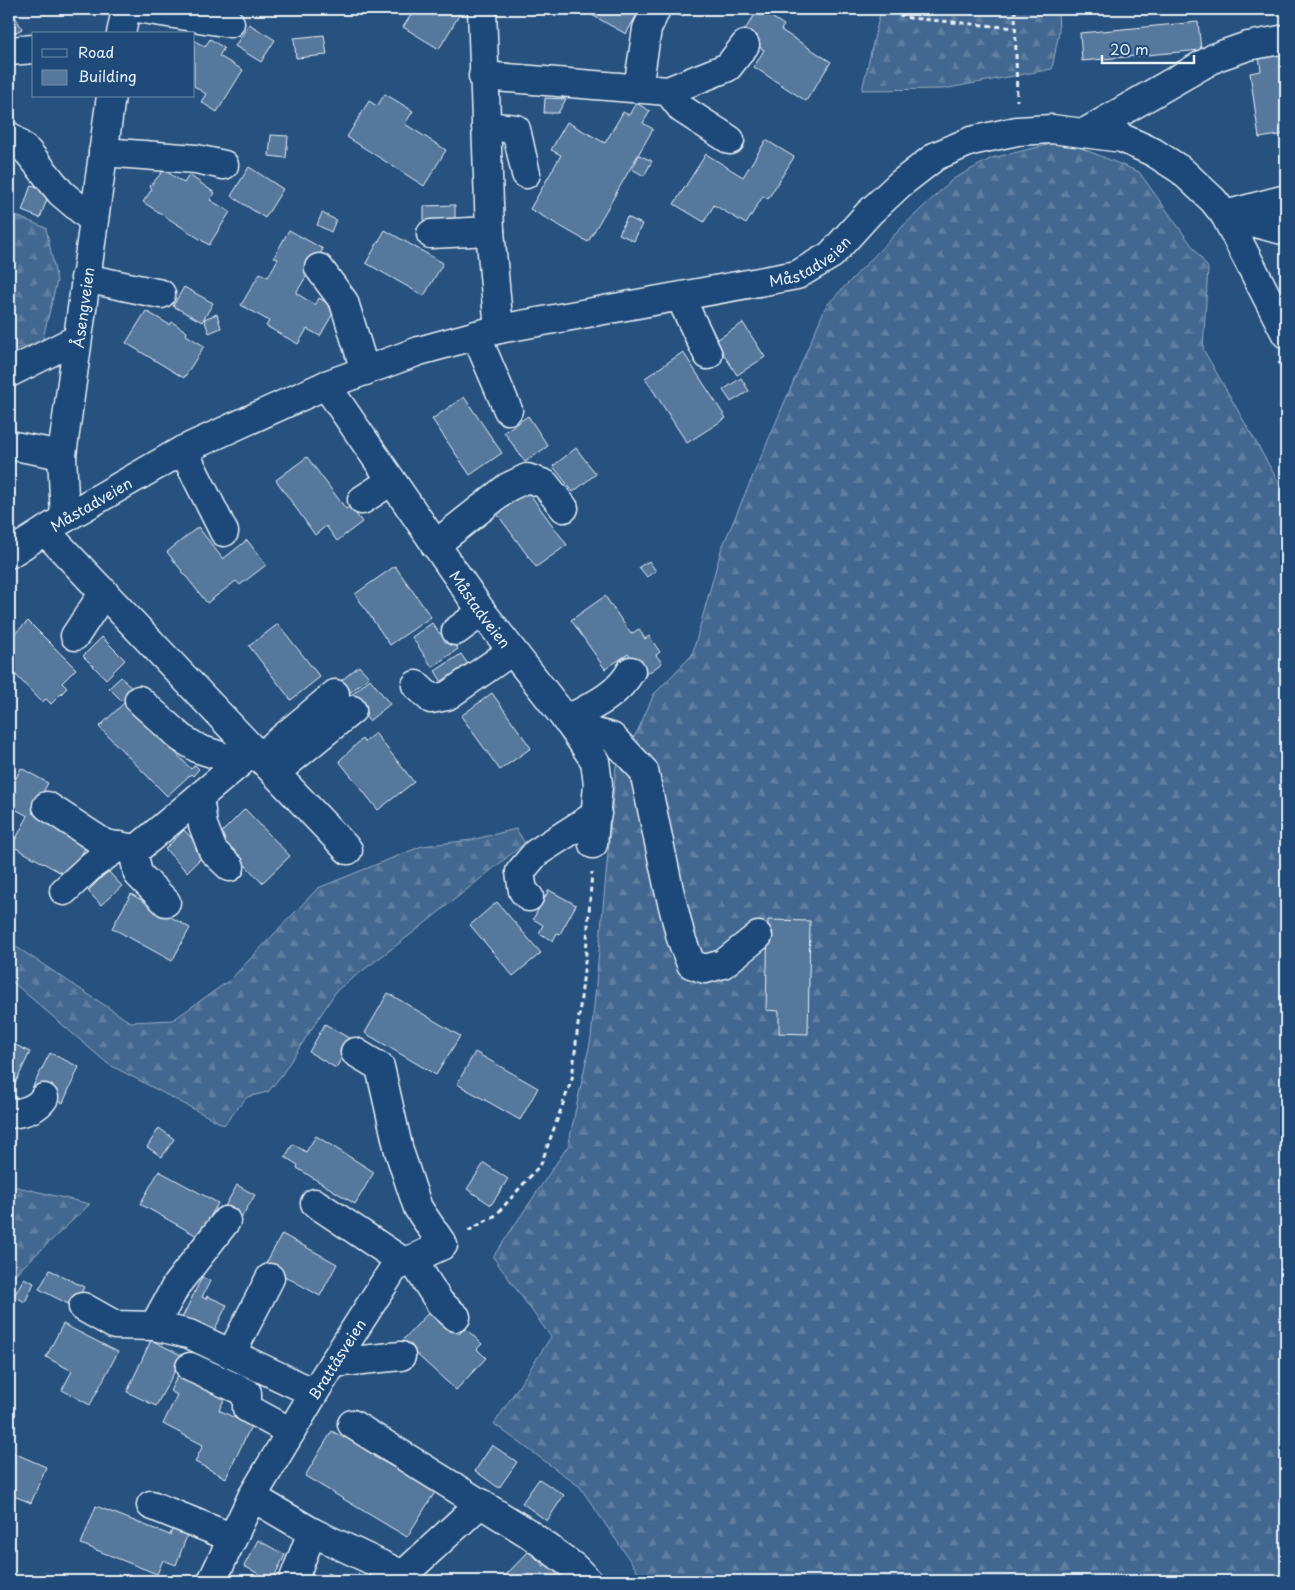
<svg xmlns="http://www.w3.org/2000/svg" width="1295" height="1590" font-family="'Playpen Sans',sans-serif">
<defs>
<pattern id="forest-firs" width="22" height="20" patternUnits="userSpaceOnUse" patternTransform="scale(1.25)"><rect width="22" height="20" fill="#436891"/><path d="M5 1l3.5 6h-7zM16 11l3.5 6h-7z" fill="#5e7ea1"/></pattern>
</defs>
<rect width="100%" height="100%" fill="#27517f"/>
<filter id="ink" filterUnits="userSpaceOnUse"><feTurbulence type="fractalNoise" baseFrequency=".02" numOctaves="2"/><feDisplacementMap in="SourceGraphic" scale="10" xChannelSelector="R" yChannelSelector="G"/><feConvolveMatrix kernelMatrix="1 2 1 2 8 2 1 2 1" color-interpolation-filters="sRGB"/></filter>
<g filter="url(#ink)">
<path fill="url(#forest-firs)" stroke="#96acc4" d="M 881,9 L 1058,9 L 1059,32 L 1052,69 L 943,89 L 862,90 Z
M 1064,141 L 1139,172 L 1208,268 L 1203,349 L 1286,495 L 1286,1581 L 644,1581 L 580,1487 L 494,1424 L 551,1337 L 493,1257 L 568,1146 L 591,1038 L 616,766 L 638,730 L 654,694 L 692,655 L 721,550 L 826,306 L 903,226 L 953,179 L 992,158 Z
M 9,213 L 46,228 L 57,281 L 42,342 L 9,351 Z
M 516,829 L 525,843 L 414,932 L 337,990 L 281,1076 L 268,1092 L 247,1097 L 224,1125 L 108,1064 L 9,979 L 9,942 L 130,1022 L 173,1020 L 230,980 L 318,888 L 422,846 L 471,840 Z
M 9,1185 L 90,1204 L 9,1280 Z"/>
<path fill="#57789d" stroke="#e8f1f8" d="M 9,9 L 11,9 L 22,29 L 9,36 Z
M 408,9 L 456,9 L 461,12 L 439,49 L 403,27 L 413,12 Z
M 581,9 L 640,9 L 626,34 Z
M 666,9 L 687,9 L 683,17 Z
M 759,9 L 784,25 L 781,30 L 831,62 L 806,101 L 754,67 L 764,50 L 741,35 Z
M 1198,22 L 1201,50 L 1082,61 L 1080,33 Z
M 249,24 L 275,40 L 261,62 L 235,46 Z
M 324,35 L 327,55 L 296,58 L 294,38 Z
M 210,39 L 224,48 L 219,56 L 243,70 L 217,112 L 201,102 L 206,94 L 194,86 L 194,40 L 205,47 Z
M 1286,52 L 1286,134 L 1259,138 L 1250,73 L 1261,71 L 1259,56 Z
M 385,94 L 413,111 L 405,124 L 446,150 L 424,186 L 347,137 L 369,101 L 377,106 Z
M 545,98 L 566,99 L 558,113 L 544,113 Z
M 636,103 L 650,111 L 643,123 L 653,129 L 588,242 L 530,209 L 561,155 L 551,150 L 567,122 L 605,143 L 623,112 L 629,115 Z
M 271,135 L 288,136 L 286,158 L 269,156 Z
M 766,140 L 794,157 L 768,199 L 763,196 L 746,224 L 714,205 L 704,222 L 674,204 L 706,154 L 743,177 Z
M 639,155 L 652,161 L 644,176 L 632,169 Z
M 249,167 L 283,189 L 265,218 L 231,196 Z
M 164,170 L 184,183 L 189,175 L 215,193 L 210,200 L 230,212 L 209,245 L 143,202 L 152,189 L 150,186 Z
M 31,185 L 50,191 L 40,218 L 22,211 Z
M 455,205 L 455,224 L 424,225 L 424,206 Z
M 322,213 L 336,220 L 331,232 L 317,225 Z
M 627,217 L 642,224 L 634,241 L 619,234 Z
M 289,230 L 323,249 L 296,293 L 315,305 L 319,298 L 336,308 L 320,336 L 307,329 L 298,344 L 266,326 L 269,321 L 241,305 L 260,273 L 268,277 L 278,259 L 274,257 Z
M 385,230 L 443,263 L 424,296 L 366,263 Z
M 184,287 L 213,303 L 202,322 L 173,306 Z
M 146,311 L 170,325 L 172,322 L 187,332 L 186,335 L 204,346 L 184,378 L 126,343 Z
M 217,314 L 221,328 L 209,333 L 204,319 Z
M 743,323 L 765,357 L 737,375 L 715,341 Z
M 683,352 L 726,418 L 687,443 L 645,378 Z
M 741,378 L 749,391 L 731,402 L 723,390 Z
M 464,397 L 502,453 L 470,475 L 432,419 Z
M 528,416 L 548,446 L 525,462 L 504,432 Z
M 576,448 L 596,474 L 573,492 L 553,466 Z
M 307,457 L 346,509 L 350,506 L 362,522 L 337,541 L 326,526 L 315,535 L 276,480 Z
M 526,489 L 567,545 L 536,567 L 495,511 Z
M 198,527 L 223,559 L 247,540 L 266,565 L 240,585 L 236,581 L 207,603 L 167,552 Z
M 649,561 L 656,571 L 647,577 L 639,567 Z
M 395,566 L 431,617 L 390,645 L 355,594 Z
M 605,596 L 631,634 L 639,629 L 645,639 L 649,636 L 660,652 L 656,655 L 662,663 L 644,676 L 628,654 L 605,669 L 571,620 Z
M 28,621 L 76,669 L 62,683 L 67,688 L 51,704 L 46,699 L 42,702 L 9,668 L 9,639 Z
M 432,623 L 440,634 L 445,630 L 458,649 L 432,667 L 412,637 Z
M 278,624 L 320,677 L 291,700 L 249,646 Z
M 102,637 L 125,660 L 106,679 L 83,656 Z
M 461,654 L 473,672 L 447,690 L 435,671 Z
M 359,666 L 369,677 L 347,695 L 337,684 Z
M 121,677 L 137,694 L 128,703 L 191,769 L 195,765 L 199,769 L 193,776 L 191,774 L 167,796 L 99,727 L 124,703 L 109,688 Z
M 370,679 L 390,704 L 369,721 L 349,697 Z
M 492,693 L 531,748 L 500,770 L 461,716 Z
M 375,733 L 414,782 L 378,810 L 339,761 L 362,739 L 364,742 Z
M 21,768 L 48,783 L 32,813 L 88,843 L 69,877 L 12,846 L 28,816 L 9,806 L 9,774 L 16,778 Z
M 245,809 L 290,856 L 262,883 L 218,836 Z
M 184,830 L 206,853 L 187,872 L 165,849 Z
M 108,871 L 122,886 L 101,905 L 88,891 Z
M 549,890 L 576,905 L 560,934 L 557,933 L 553,941 L 539,933 L 543,925 L 533,919 Z
M 131,894 L 190,928 L 172,961 L 112,928 Z
M 497,902 L 541,953 L 513,976 L 470,925 Z
M 768,920 L 810,921 L 808,1034 L 779,1033 L 779,1011 L 766,1010 Z
M 388,993 L 460,1036 L 436,1075 L 365,1033 Z
M 325,1024 L 352,1040 L 336,1068 L 309,1052 Z
M 9,1042 L 30,1052 L 13,1088 L 9,1086 Z
M 475,1052 L 538,1088 L 520,1120 L 457,1084 Z
M 50,1053 L 79,1067 L 63,1103 L 32,1088 Z
M 159,1128 L 174,1139 L 162,1157 L 147,1147 Z
M 316,1136 L 374,1172 L 355,1204 L 297,1168 L 298,1165 L 285,1157 L 293,1144 L 306,1152 Z
M 484,1163 L 508,1179 L 491,1205 L 467,1189 Z
M 159,1171 L 218,1203 L 199,1237 L 140,1204 Z
M 237,1185 L 255,1195 L 241,1218 L 224,1208 Z
M 282,1234 L 337,1264 L 320,1296 L 265,1265 Z
M 50,1270 L 84,1287 L 74,1307 L 39,1289 Z
M 202,1277 L 210,1281 L 202,1297 L 206,1299 L 207,1296 L 227,1305 L 213,1333 L 182,1318 Z
M 24,1278 L 34,1283 L 25,1302 L 14,1296 Z
M 432,1309 L 459,1334 L 465,1328 L 482,1344 L 477,1349 L 486,1358 L 456,1390 L 402,1341 Z
M 63,1324 L 118,1352 L 90,1405 L 62,1390 L 72,1371 L 46,1357 Z
M 151,1340 L 183,1356 L 156,1406 L 127,1392 Z
M 180,1371 L 227,1394 L 219,1410 L 251,1426 L 226,1478 L 195,1462 L 203,1445 L 163,1424 L 177,1395 L 170,1391 Z
M 332,1431 L 344,1438 L 347,1432 L 377,1450 L 373,1456 L 393,1467 L 396,1461 L 428,1479 L 424,1485 L 435,1492 L 407,1537 L 305,1476 Z
M 492,1445 L 517,1462 L 499,1488 L 475,1471 Z
M 9,1451 L 46,1467 L 31,1503 L 9,1494 Z
M 539,1479 L 564,1495 L 547,1521 L 522,1503 Z
M 96,1506 L 170,1535 L 173,1527 L 188,1533 L 176,1565 L 163,1560 L 157,1574 L 81,1544 Z
M 258,1540 L 285,1555 L 272,1581 L 244,1566 Z
M 529,1551 L 544,1566 L 548,1561 L 562,1575 L 558,1579 L 561,1581 L 500,1581 Z
M 328,1573 L 342,1581 L 323,1581 Z"/>
<g fill="none" stroke-linecap="round" stroke-linejoin="round">
<defs>
<g id="minor">
<path d="M 143,9 L 230,23"/>
<path d="M 482,9 L 490,231 L 499,329"/>
<path d="M 121,34 L 126,9"/>
<path d="M 9,51 L 34,49"/>
<path d="M 483,76 L 668,91 L 728,67 L 745,45"/>
<path d="M 638,88 L 647,29 L 656,9"/>
<path d="M 668,91 L 682,109 L 730,140"/>
<path d="M 486,126 L 516,129 L 526,174"/>
<path d="M 1086,132 L 1216,57 L 1248,46 L 1286,39"/>
<path d="M 9,136 L 28,152 L 61,193 L 93,220"/>
<path d="M 103,152 L 196,159 L 224,165"/>
<path d="M 1286,199 L 1225,215 L 1286,334"/>
<path d="M 431,234 L 490,231"/>
<path d="M 319,268 L 344,302 L 365,371"/>
<path d="M 85,278 L 161,294"/>
<path d="M 680,297 L 708,355"/>
<path d="M 476,335 L 508,410"/>
<path d="M 9,373 L 77,339"/>
<path id="s1" d="M 326,385 L 482,612 L 572,727 L 595,761 L 598,784 L 593,844"/>
<path d="M 9,445 L 62,455"/>
<path d="M 183,450 L 224,532"/>
<path d="M 362,500 L 391,481"/>
<path id="s2" d="M 65,518 L 62,455 L 111,96"/>
<path d="M 46,532 L 348,850"/>
<path d="M 435,545 L 508,487 L 527,478 L 545,484 L 564,508"/>
<path id="s3" d="M 9,554 L 65,518 L 183,450 L 326,385 L 419,351 L 499,329 L 797,275 L 831,255 L 869,213 L 900,184 L 936,156 L 971,141 L 1017,131 L 1052,129 L 1122,138 L 1153,152 L 1181,170 L 1213,200 L 1225,215 L 1286,231"/>
<path d="M 456,631 L 482,612"/>
<path d="M 75,636 L 104,592"/>
<path d="M 416,685 L 431,699 L 447,696 L 512,651"/>
<path d="M 139,700 L 181,738 L 199,749 L 240,762"/>
<path d="M 566,720 C 591,707 617,696 631,671"/>
<path d="M 572,727 L 612,737 L 644,771 L 669,890 L 681,938 L 691,964 L 705,969 L 723,964 L 758,936"/>
<path d="M 260,757 L 335,694"/>
<path d="M 275,773 L 352,710"/>
<path d="M 199,797 L 203,825 L 213,851 L 230,867"/>
<path d="M 47,806 L 105,844 L 137,849"/>
<path d="M 64,891 L 92,865 L 120,846"/>
<path d="M 529,897 L 523,891 L 520,872 L 536,853 L 597,814"/>
<path d="M 166,902 L 138,874 L 134,855 L 137,849 L 254,751"/>
<path d="M 9,1114 C 22,1113 37,1109 44,1098"/>
<path d="M 315,1203 L 405,1263"/>
<path d="M 412,1259 L 440,1303 L 456,1317"/>
<path d="M 83,1307 L 115,1325 L 154,1326 L 189,1334 L 314,1393"/>
<path d="M 154,1326 L 177,1284 L 226,1221"/>
<path d="M 231,1354 L 270,1278"/>
<path d="M 333,1363 L 401,1356"/>
<path d="M 190,1367 L 247,1393 L 247,1408 L 291,1432"/>
<path d="M 352,1424 L 528,1533 L 574,1567 L 588,1581"/>
<path d="M 252,1497 L 312,1532 L 403,1575 L 408,1581"/>
<path d="M 151,1505 L 233,1538"/>
<path d="M 403,1575 L 481,1503"/>
<path id="s4" d="M 212,1581 L 252,1497 L 314,1393 L 394,1268 L 443,1245 L 418,1208 L 399,1151 L 380,1067 L 355,1052"/>
<path d="M 293,1581 L 312,1532"/>
</g>
</defs>
<use href="#minor" stroke="#e8f1f8" stroke-width="31"/>
<path stroke="#e8f1f8" stroke-width="3" stroke-dasharray="5 4" stroke-linecap="butt" d="M 881,9 L 910,18 L 1015,28
M 1015,9 L 1017,101
M 1279,362 L 1286,376
M 468,1231 L 496,1215 L 541,1164 L 572,1079 L 586,953 L 592,872"/>
<use href="#minor" stroke="#1f4a7a" stroke-width="28"/>
</g>
</g>
<g text-anchor="middle" dominant-baseline="central" stroke-width="5" stroke-linejoin="round" paint-order="stroke">
<g font-size="15" fill="#e8f1f8" stroke="#1f4a7a">
<text stroke="none"><textPath href="#s3" startOffset="862">Måstadveien</textPath></text>
<text stroke="none"><textPath href="#s2" startOffset="212">Åsengveien</textPath></text>
<text stroke="none"><textPath href="#s3" startOffset="96">Måstadveien</textPath></text>
<text stroke="none"><textPath href="#s1" startOffset="272">Måstadveien</textPath></text>
<text stroke="none"><textPath href="#s4" startOffset="255">Brattåsveien</textPath></text>
</g>
</g>
<rect width="1295" height="1590" fill="none" stroke="#1f4a7a" stroke-width="30"/>
<rect x="15" y="15" width="1265" height="1560" fill="none" stroke="#e8f1f8" stroke-width="2" filter="url(#ink)"/>
<rect x="32" y="32" width="162" height="65" fill="#1f4a7a" stroke="#6f8dac"/>
<rect x="42" y="49" width="25" height="8" fill="#1f4a7a" stroke="#6f8dac"/>
<text x="78" y="58" font-size="15" fill="#e8f1f8">Road</text>
<rect x="42" y="70" width="25" height="15" fill="#57789d" stroke="#6f8dac"/>
<text x="78" y="82" font-size="15" fill="#e8f1f8">Building</text>
<path d="M1102 55v8h92v-8" fill="none" stroke="#e8f1f8" stroke-width="2.5"/>
<text x="1110" y="55" font-size="15" fill="#e8f1f8" stroke="#1f4a7a" stroke-width="4" paint-order="stroke">20 m</text>
</svg>
